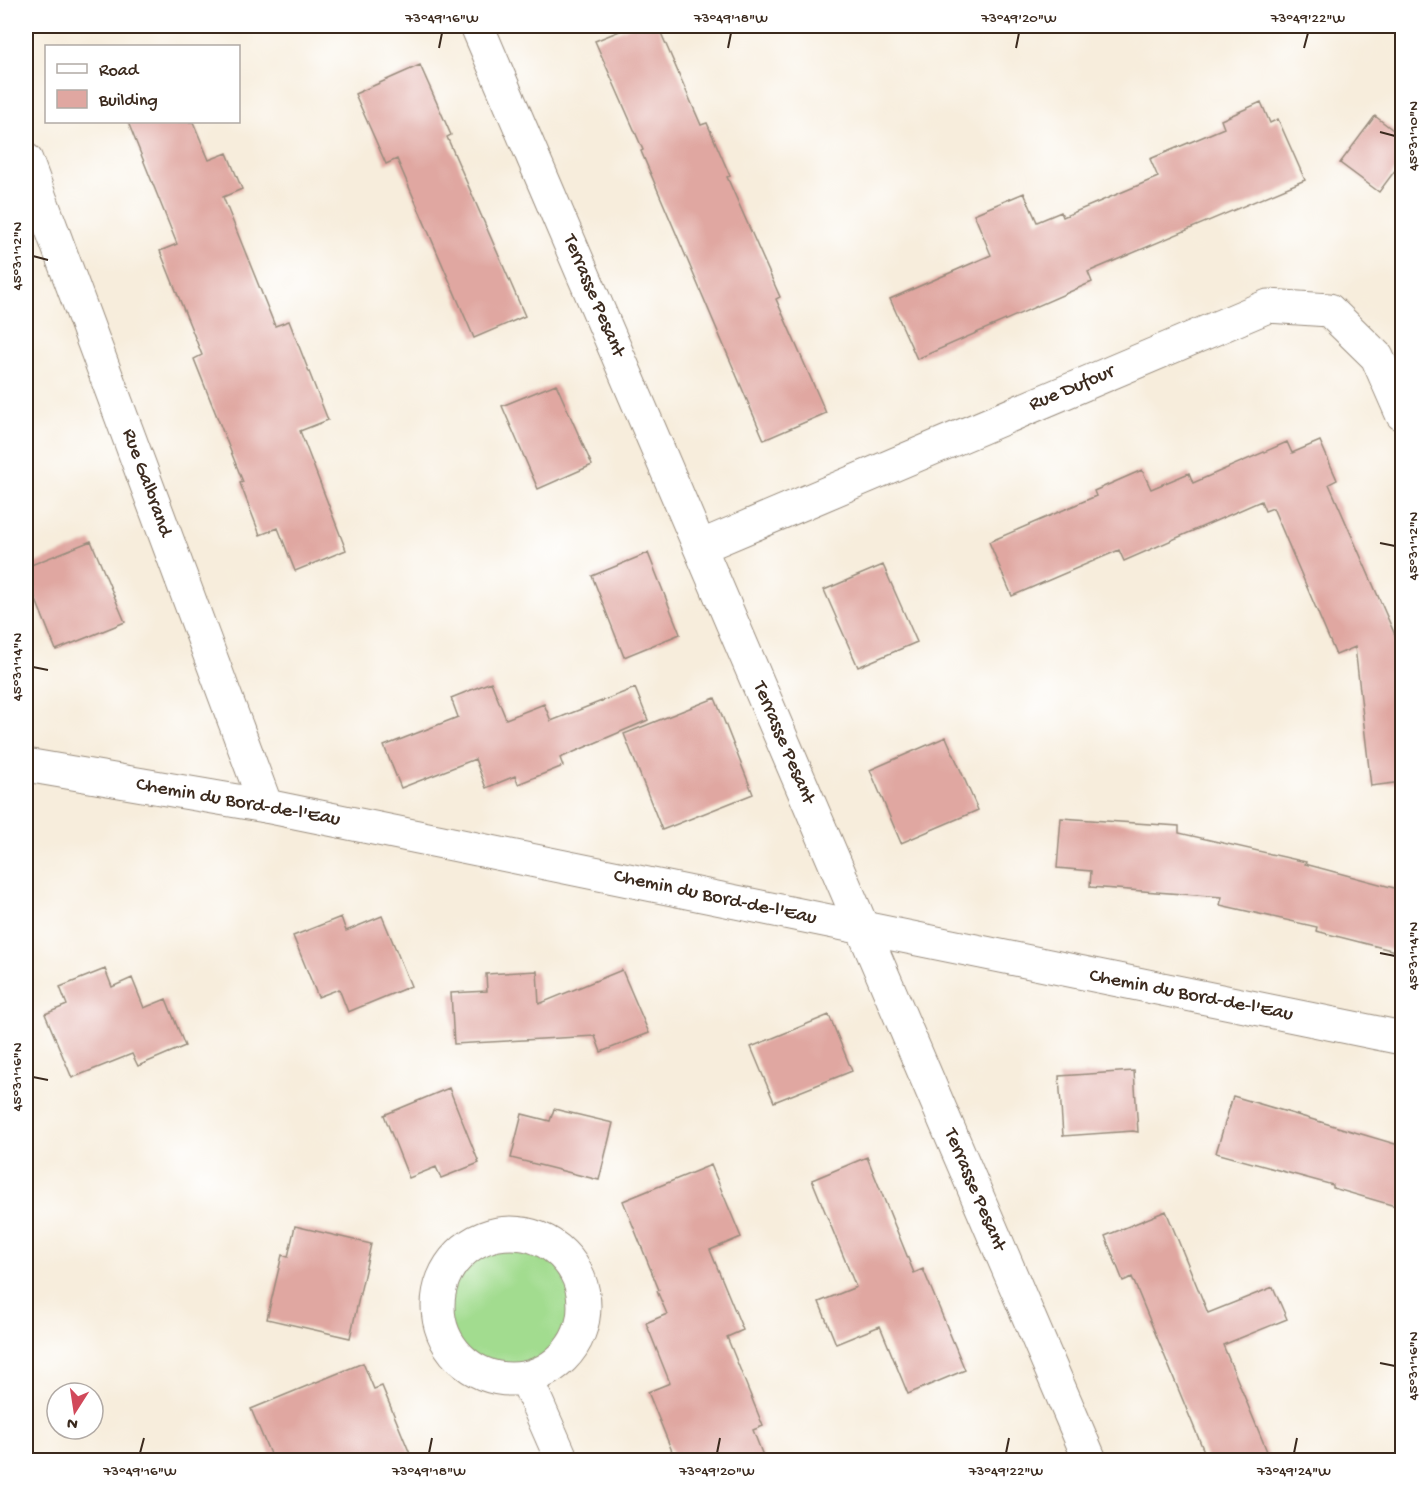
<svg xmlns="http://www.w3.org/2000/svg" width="1428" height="1486" font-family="'Gochi Hand',sans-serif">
<rect width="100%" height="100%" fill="#fff"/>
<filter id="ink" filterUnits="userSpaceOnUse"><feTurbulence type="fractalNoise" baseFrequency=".0167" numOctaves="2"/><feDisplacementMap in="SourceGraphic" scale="12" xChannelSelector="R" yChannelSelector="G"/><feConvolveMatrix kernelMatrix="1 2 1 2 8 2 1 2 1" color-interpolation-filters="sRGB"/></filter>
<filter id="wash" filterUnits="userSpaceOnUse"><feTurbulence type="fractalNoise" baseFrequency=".008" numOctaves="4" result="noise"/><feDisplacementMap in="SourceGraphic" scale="24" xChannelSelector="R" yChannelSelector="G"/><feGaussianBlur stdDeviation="1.35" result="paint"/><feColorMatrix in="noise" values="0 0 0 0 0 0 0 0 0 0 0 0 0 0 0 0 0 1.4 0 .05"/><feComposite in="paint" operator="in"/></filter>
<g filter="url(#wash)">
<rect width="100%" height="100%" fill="#f7eddc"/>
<path fill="#a2dc8f" stroke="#6e8356" stroke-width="1.5" d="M438 1306a73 73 0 1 1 146 0a73 73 0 1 1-146 0Z"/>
<g id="blocks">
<path fill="#e0a7a1" d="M 632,26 L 658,26 L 701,125 L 707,123 L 730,176 L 727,177 L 780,297 L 776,299 L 826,413 L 764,440 L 641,151 L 643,150 L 595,41 Z
M 420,65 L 451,135 L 447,137 L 525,316 L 474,338 L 397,159 L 386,164 L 355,94 Z
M 1261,102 L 1270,123 L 1278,119 L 1305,180 L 1088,272 L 1092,282 L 917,359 L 890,299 L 991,255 L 974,214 L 1024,193 L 1037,222 L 1061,212 L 1063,217 L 1158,177 L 1150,159 L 1224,128 L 1221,120 Z
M 1375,116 L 1402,137 L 1402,161 L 1379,192 L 1340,163 Z
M 128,122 L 193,122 L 209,160 L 227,153 L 242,189 L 223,197 L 275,326 L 289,321 L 328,420 L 300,431 L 346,550 L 295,571 L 278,528 L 260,535 L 240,483 L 243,482 L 194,359 L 202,355 L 160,251 L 177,244 Z
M 556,384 L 592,465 L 538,489 L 502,406 Z
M 1320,441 L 1337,480 L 1329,484 L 1402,651 L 1402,782 L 1371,786 L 1355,647 L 1336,655 L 1273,508 L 1265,511 L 1261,501 L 1124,561 L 1119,550 L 1012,596 L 989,542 L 1096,496 L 1094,491 L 1142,470 L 1151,489 L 1189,473 L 1193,483 L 1287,442 L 1292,453 Z
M 91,541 L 125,622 L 56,650 L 26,575 L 26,567 Z
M 648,553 L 680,634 L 624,657 L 592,576 Z
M 883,565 L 917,642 L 858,667 L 824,590 Z
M 491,682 L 506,719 L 544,704 L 551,721 L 635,688 L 648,720 L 560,758 L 563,766 L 518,784 L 515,776 L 486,788 L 475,759 L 401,788 L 384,746 L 458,717 L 451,698 Z
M 715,698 L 753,794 L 662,830 L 624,734 Z
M 946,737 L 978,810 L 901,843 L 870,770 Z
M 1061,818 L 1179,826 L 1179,833 L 1306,862 L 1305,864 L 1402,890 L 1402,943 L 1397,942 L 1395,951 L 1316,931 L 1317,927 L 1220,905 L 1222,897 L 1090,887 L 1091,871 L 1057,868 Z
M 382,916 L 411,986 L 348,1012 L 339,989 L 318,997 L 293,936 L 341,917 L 346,931 Z
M 105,969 L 112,987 L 132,978 L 144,1008 L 166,999 L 185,1046 L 138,1066 L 132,1054 L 72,1078 L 45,1014 L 67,1005 L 60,987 Z
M 622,970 L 649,1033 L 601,1052 L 595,1036 L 454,1044 L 451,993 L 487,991 L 486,974 L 537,971 L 539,1004 Z
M 829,1015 L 852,1071 L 774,1102 L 751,1047 Z
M 1134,1071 L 1138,1132 L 1133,1131 L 1063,1136 L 1059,1076 Z
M 449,1088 L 479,1163 L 441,1178 L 436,1167 L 409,1178 L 384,1115 Z
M 1233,1096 L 1402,1146 L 1402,1208 L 1333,1188 L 1333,1185 L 1216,1153 Z
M 554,1109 L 613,1123 L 599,1180 L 511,1158 L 522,1114 L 550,1121 Z
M 867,1157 L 914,1273 L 923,1269 L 965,1370 L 908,1394 L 880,1326 L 836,1344 L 819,1302 L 856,1287 L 812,1180 Z
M 711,1165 L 741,1237 L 710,1250 L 743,1330 L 727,1337 L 763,1426 L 753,1430 L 765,1461 L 676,1461 L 648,1392 L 670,1383 L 646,1323 L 667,1314 L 657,1291 L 659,1290 L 623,1201 Z
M 1166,1211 L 1208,1313 L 1273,1287 L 1287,1319 L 1223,1345 L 1271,1461 L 1208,1461 L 1132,1277 L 1123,1281 L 1105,1236 Z
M 295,1226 L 371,1244 L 350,1338 L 267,1319 L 282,1255 L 288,1257 Z
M 363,1363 L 374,1389 L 382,1386 L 413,1461 L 273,1461 L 251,1409 Z"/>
</g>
</g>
<g filter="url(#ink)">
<use href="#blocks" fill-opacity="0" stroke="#998c7d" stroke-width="1.5"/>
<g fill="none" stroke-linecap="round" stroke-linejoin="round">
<defs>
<path id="minor" d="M 477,26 L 1090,1460
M 26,160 L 266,806
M 700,547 L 1268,306 L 1329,310 L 1377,357 L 1402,414
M438 1306a73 73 0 1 1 146 0a73 73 0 1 1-146 0Z
M 526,1378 L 562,1460"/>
<path id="tertiary" d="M 26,765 L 266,806 L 1402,1038"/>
</defs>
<use href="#minor" stroke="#998c7d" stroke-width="35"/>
<use href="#tertiary" stroke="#998c7d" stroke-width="35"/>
<use href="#minor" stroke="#fff" stroke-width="33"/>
<use href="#tertiary" stroke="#fff" stroke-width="33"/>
</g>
</g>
<path fill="none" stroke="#3b2a1e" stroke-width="2" d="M 439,48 L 442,33M 728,48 L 731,33M 1016,48 L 1019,33M 1304,48 L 1308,33M 1380,132 L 1395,136M 33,256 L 48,260M 1380,543 L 1395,546M 33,667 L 48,670M 1380,953 L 1395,956M 33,1077 L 48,1080M 1380,1363 L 1395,1366M 140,1453 L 144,1438M 429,1453 L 432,1438M 717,1453 L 720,1438M 1006,1453 L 1009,1438M 1294,1453 L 1297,1438"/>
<g text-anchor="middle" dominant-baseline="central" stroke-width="4.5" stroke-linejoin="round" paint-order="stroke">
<g font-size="20" fill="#3b2a1e" stroke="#fff">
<text transform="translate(593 296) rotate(67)">Terrasse Pesant</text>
<text transform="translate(1072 389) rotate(-23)">Rue Dufour</text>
<text transform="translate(146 483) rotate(70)">Rue Galbrand</text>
<text transform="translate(783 743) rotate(67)">Terrasse Pesant</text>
<text transform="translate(238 803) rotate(10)">Chemin du Bord-de-l'Eau</text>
<text transform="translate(715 898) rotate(12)">Chemin du Bord-de-l'Eau</text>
<text transform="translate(1191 996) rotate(11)">Chemin du Bord-de-l'Eau</text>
<text transform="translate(974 1190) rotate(67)">Terrasse Pesant</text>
</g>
</g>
<rect width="1428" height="1486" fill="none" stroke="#fff" stroke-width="66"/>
<rect x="45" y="45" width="195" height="78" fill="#ffffff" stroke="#b1aaa5" stroke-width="1.5"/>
<rect x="57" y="64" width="30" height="9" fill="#ffffff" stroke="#b1aaa5" stroke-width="1.5"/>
<text x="99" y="75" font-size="18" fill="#3b2a1e">Road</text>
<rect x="57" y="90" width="30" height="18" fill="#e0a7a1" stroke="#b1aaa5" stroke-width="1.5"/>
<text x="99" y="105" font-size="18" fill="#3b2a1e">Building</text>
<g transform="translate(75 1411) rotate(192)"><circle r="28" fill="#ffffff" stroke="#b1aaa5" stroke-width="1.5"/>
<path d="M0-4.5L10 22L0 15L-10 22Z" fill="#d1495b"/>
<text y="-9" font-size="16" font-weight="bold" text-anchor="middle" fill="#3b2a1e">N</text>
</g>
<rect x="33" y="33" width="1362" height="1420" fill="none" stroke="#3b2a1e" stroke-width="2"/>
<g font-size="15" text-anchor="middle" fill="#3b2a1e">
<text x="442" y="22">73°49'16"W</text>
<text x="731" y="22">73°49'18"W</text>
<text x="1019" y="22">73°49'20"W</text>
<text x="1308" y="22">73°49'22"W</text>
<text transform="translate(1412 136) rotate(-90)" y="5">45°31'10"N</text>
<text transform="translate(16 256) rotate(-90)" y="5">45°31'12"N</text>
<text transform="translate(1412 546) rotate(-90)" y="5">45°31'12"N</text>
<text transform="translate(16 667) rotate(-90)" y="5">45°31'14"N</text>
<text transform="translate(1412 956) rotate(-90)" y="5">45°31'14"N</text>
<text transform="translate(16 1077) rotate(-90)" y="5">45°31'16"N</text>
<text transform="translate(1412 1366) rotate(-90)" y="5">45°31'16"N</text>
<text x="140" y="1475">73°49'16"W</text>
<text x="429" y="1475">73°49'18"W</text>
<text x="717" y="1475">73°49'20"W</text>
<text x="1006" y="1475">73°49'22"W</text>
<text x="1294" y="1475">73°49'24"W</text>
</g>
</svg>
